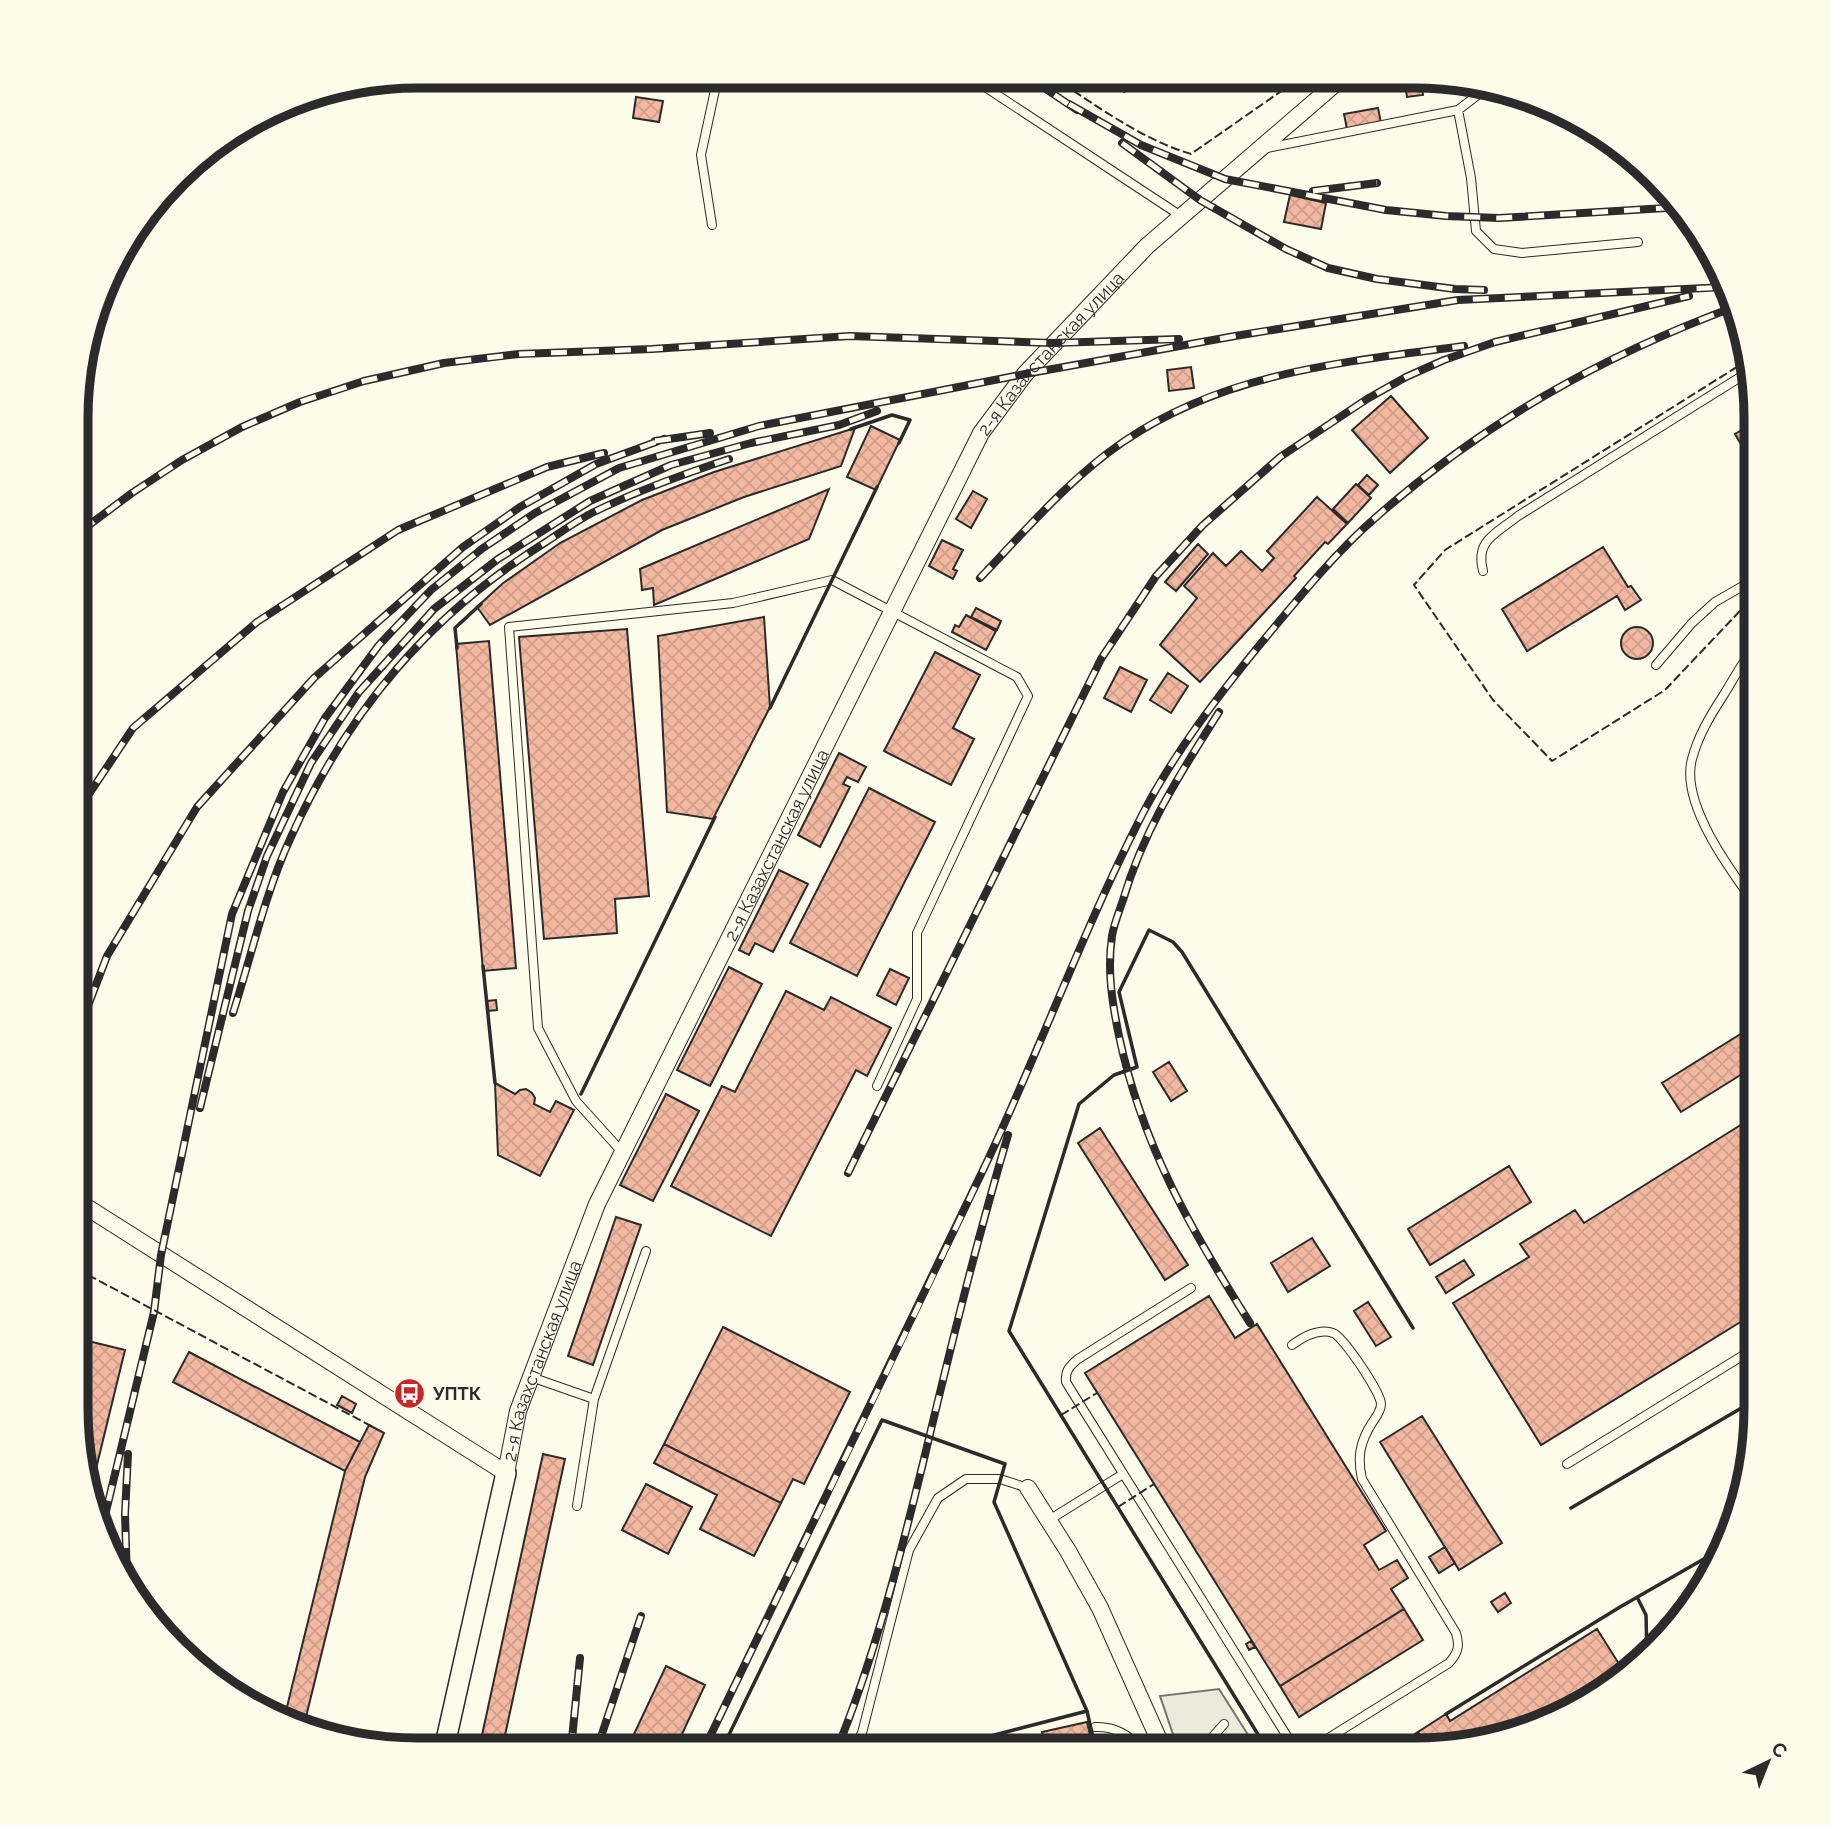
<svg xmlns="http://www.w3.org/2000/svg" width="1831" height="1825" font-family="Raleway,sans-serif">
<defs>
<pattern id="building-cross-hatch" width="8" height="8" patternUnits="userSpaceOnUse" patternTransform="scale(1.75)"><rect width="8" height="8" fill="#f2b8a0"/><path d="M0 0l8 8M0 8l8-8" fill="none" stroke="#d09e8a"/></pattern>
</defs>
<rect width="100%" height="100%" fill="#fdfbea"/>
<path fill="#eceadb" stroke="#74746e" stroke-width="2" d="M 1219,1689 L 1252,1741 L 1236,1749 L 1178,1749 L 1160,1696 Z"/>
<path fill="url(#building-cross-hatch)" stroke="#2b2b2b" stroke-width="2" d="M 1118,77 L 1140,77 L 1143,84 L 1124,92 Z
M 1140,77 L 1159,77 L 1143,84 Z
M 1404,78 L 1421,78 L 1423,95 L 1407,97 Z
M 636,97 L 663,101 L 659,122 L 633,118 Z
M 1378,108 L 1381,123 L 1347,129 L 1344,114 Z
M 1290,195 L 1326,203 L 1321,229 L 1284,222 Z
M 1191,367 L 1194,388 L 1169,391 L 1167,370 Z
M 1391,396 L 1428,438 L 1390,473 L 1352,430 Z
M 1755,422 L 1755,445 L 1745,451 L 1735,434 Z
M 871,426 L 900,440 L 876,490 L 847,477 Z
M 855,428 L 841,466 L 744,497 L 662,530 L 490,625 L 477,607 L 502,584 L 560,543 L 642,500 L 714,472 Z
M 1367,475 L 1378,485 L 1369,495 L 1358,485 Z
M 1356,484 L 1371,498 L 1348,523 L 1333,509 Z
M 829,489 L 809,539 L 654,605 L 653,588 L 642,590 L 640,569 Z
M 973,491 L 987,499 L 971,528 L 956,519 Z
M 1317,497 L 1347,524 L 1328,544 L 1325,542 L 1294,576 L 1296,578 L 1200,682 L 1160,645 L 1197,598 L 1184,586 L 1213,553 L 1226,566 L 1241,551 L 1262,571 L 1274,558 L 1267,551 Z
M 942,540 L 963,550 L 953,569 L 957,571 L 953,579 L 929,566 Z
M 1198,544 L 1208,554 L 1176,591 L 1165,582 Z
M 1603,547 L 1628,587 L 1631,586 L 1641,600 L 1625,610 L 1617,596 L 1527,651 L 1502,609 Z
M 976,608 L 1001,621 L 997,630 L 971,617 Z
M 966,615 L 996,631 L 986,650 L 952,632 L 955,625 L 959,627 Z
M 764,617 L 770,707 L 713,819 L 667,812 L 658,636 Z
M1621 643a16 16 0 1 1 32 0a16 16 0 1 1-32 0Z
M 627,629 L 649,896 L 615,899 L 617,933 L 544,939 L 519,637 Z
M 489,641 L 516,968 L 483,971 L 456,644 Z
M 935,652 L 980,675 L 953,728 L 974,739 L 951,785 L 884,751 Z
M 1120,667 L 1147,680 L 1131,712 L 1104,698 Z
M 1168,673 L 1188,686 L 1171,713 L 1150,700 Z
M 839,753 L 866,767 L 858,782 L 847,777 L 843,784 L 850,787 L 820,847 L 798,835 Z
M 869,788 L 935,822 L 857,976 L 790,943 Z
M 779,870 L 808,884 L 773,952 L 755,943 L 749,955 L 739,950 Z
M 729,967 L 762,984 L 710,1086 L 677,1070 Z
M 890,969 L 909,978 L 896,1005 L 877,995 Z
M 786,991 L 824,1010 L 831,997 L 891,1028 L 867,1076 L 856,1070 L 771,1236 L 671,1186 L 722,1086 L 735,1092 Z
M 496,1000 L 497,1010 L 488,1011 L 487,1001 Z
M 1755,1025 L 1755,1066 L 1681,1112 L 1662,1083 Z
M 1169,1062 L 1187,1091 L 1171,1101 L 1153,1072 Z
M 495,1083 L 515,1094 L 520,1090 L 526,1089 L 532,1093 L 535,1098 L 534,1104 L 550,1112 L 556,1101 L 574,1110 L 540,1176 L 498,1155 Z
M 666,1094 L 699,1111 L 653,1201 L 620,1185 Z
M 1755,1116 L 1755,1313 L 1541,1445 L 1453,1303 L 1529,1257 L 1520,1244 L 1575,1210 L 1584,1223 Z
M 1100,1128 L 1188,1265 L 1165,1280 L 1078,1143 Z
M 1509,1166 L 1531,1202 L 1430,1265 L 1408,1229 Z
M 616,1217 L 641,1225 L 593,1365 L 568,1356 Z
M 1312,1238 L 1330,1266 L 1288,1292 L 1271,1263 Z
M 1464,1260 L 1474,1275 L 1446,1293 L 1436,1277 Z
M 1209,1296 L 1235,1338 L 1257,1324 L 1386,1531 L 1364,1545 L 1379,1570 L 1397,1560 L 1408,1578 L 1391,1589 L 1404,1609 L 1280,1686 L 1085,1373 Z
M 1368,1302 L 1391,1337 L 1376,1346 L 1354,1311 Z
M 723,1327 L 850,1392 L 804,1484 L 793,1479 L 781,1503 L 664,1444 Z
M 76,1338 L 125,1350 L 94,1477 L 85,1475 L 76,1429 Z
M 189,1352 L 360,1442 L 345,1471 L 173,1382 Z
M 342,1396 L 356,1404 L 352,1413 L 337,1405 Z
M 1422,1416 L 1502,1543 L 1459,1570 L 1380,1442 Z
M 369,1425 L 384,1433 L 365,1477 L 304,1725 L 284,1719 L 345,1471 Z
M 664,1444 L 781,1503 L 754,1556 L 700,1529 L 717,1495 L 654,1463 Z
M 543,1454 L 565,1459 L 502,1749 L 479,1749 Z
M 646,1484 L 692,1507 L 668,1554 L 622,1530 Z
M 1445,1547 L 1455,1563 L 1439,1573 L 1429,1557 Z
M 1505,1593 L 1511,1603 L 1498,1612 L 1491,1602 Z
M 1404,1609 L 1423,1640 L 1299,1717 L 1280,1686 Z
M 1597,1629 L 1626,1675 L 1622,1679 L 1524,1731 L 1435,1749 L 1429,1749 L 1418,1732 L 1446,1714 L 1450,1721 Z
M 1251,1641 L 1255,1647 L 1249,1650 L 1246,1644 Z
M 666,1666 L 705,1685 L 675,1749 L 627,1749 Z
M 1087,1722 L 1091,1739 L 1077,1742 L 1078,1749 L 1059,1749 L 1058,1747 L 1046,1749 L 1042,1732 Z
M 1418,1732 L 1429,1749 L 1392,1749 Z"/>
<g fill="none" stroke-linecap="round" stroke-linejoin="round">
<defs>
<path id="service" d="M 970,77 L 1181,216
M 1458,110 L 1487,88
M 1267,148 L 1458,110 L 1471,178 L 1476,231 L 1494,249 L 1522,253 L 1638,242
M 712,225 L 701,155 L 718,76
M 1483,571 C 1475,540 1496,534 1518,516 L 1750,371
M 1755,646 C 1743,661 1733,680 1723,696 C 1710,716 1698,736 1692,759 C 1680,803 1730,870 1755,904
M 1656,665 L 1692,623 L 1715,602 L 1755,579
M 622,1152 L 576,1101 L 538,1028 L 509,627 L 733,603 L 832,580 L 1017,677 L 1028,696 L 917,933 L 917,999 L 877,1086
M 1191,1288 L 1078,1359 C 1070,1366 1065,1370 1066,1382 L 1295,1749
M 1292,1345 C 1303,1337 1319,1328 1333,1333 C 1343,1336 1381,1393 1381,1404 C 1381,1411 1376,1417 1372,1423 C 1360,1442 1357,1457 1362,1479 L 1456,1633 C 1460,1646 1458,1653 1449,1663 L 1311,1749
M 531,1377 L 594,1399 L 646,1251
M 1567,1464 L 1755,1348
M 577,1506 L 594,1399
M 1049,1520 L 1123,1474
M 1095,1727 C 1116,1726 1129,1736 1143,1749
M 854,1749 L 862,1733 L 909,1550 L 938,1498 L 966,1479 L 1000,1479 L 1028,1488
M 1202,1749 L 1224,1724"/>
<g id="minor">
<path id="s1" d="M 77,1201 L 506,1473 L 518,1411 L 597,1204 L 981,433 L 1025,374 L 1147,246 L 1342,78"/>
<path d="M 1028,1488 L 1068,1551 L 1100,1608 L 1163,1749"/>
</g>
<path id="tertiary" d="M 444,1749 L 506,1473"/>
</defs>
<use href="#service" stroke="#2b2b2b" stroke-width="10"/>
<use href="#minor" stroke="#2b2b2b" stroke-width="18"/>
<use href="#tertiary" stroke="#2b2b2b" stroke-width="22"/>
<use href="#service" stroke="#fdfbea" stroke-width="8"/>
<use href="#minor" stroke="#fdfbea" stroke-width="16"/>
<use href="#tertiary" stroke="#fdfbea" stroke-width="19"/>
<defs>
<path id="rail" d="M 1028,77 L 1077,110
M 1069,104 L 1141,145 L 1225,179 L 1386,210 L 1446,216 L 1499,218 L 1683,207
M 1122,143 L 1200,200 L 1286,249 L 1328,268 L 1377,279 L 1455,289 L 1484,290
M 1313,191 L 1377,183
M 655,441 L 710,433
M 81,531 L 132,493 L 182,460 L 242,427 L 300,402 L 364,381 L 444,363 L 519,354 L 652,349 L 850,336 L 1053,343 L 1179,339
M 980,578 C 1025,531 1069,479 1123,442 C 1225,372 1344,362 1464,346
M 1219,712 C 1180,774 1144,829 1123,900 C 1119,912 1114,924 1112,936 C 1107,970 1112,1002 1119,1036 C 1142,1145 1191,1230 1250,1323
M 79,809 L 133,728 L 257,622 L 398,530 L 547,467 L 604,453
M 233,1013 C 252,954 265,893 291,837 C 348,711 429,615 546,542 C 563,531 579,519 596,511 C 639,490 684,474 729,459
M 78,1032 L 107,956 L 197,807 L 314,678 L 463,547 L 520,507 L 596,464 L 664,439
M 200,1108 L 248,911 L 267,856 L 311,763 L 359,692 L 434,609 L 498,559 L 590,501 L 671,465 L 751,443 L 839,425 L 877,411
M 848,1173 L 1101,659 L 1156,576 L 1203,525 L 1280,457 L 1367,399 L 1406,377 L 1444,360 L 1495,342 L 1689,296
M 101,1532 L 154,1312 L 161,1255 L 232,914 L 283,792 L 325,718 L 379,645 L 431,590 L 483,548 L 535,513 L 619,468 L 759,426 L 1025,374 L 1235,336 L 1458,300 L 1726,287
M 127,1580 L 125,1514 L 128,1454
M 571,1749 L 580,1658
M 597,1749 L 641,1616
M 704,1749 C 797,1556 892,1363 984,1168 C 1039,1052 1083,930 1142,815 C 1174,753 1218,696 1262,642 C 1297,600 1333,555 1374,519 C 1483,423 1601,356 1737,306
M 837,1749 C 875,1656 900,1557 924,1459 C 950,1350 976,1243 1008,1135"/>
</defs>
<use href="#rail" stroke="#2b2b2b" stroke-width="8"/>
<use href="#rail" stroke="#fdfbea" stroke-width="5" stroke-dasharray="16" stroke-linecap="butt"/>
<path stroke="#2b2b2b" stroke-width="2" stroke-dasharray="9 3.5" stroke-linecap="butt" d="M 1053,77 C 1095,105 1143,140 1191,154 L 1300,78
M 1748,360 L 1445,550 L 1414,585 L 1493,700 L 1552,761 L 1665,690 L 1755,595
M 77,1269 L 373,1427
M 1061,1415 L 1097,1393
M 1118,1507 L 1154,1484"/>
<path stroke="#2b2b2b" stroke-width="3.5" d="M 851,429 L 892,415 L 910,420 L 899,443
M 457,648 L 455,628 L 481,604
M 770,708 L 877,487
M 483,966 L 495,1083
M 581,1094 L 715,817
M 1571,1508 L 1755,1400
M 1638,1599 L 1646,1615 L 1647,1656
M 1446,1714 L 1620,1607 L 1723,1548
M 722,1749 L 882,1420 L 1005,1464 L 994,1502 L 1087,1711 L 1094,1742 L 1107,1749
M 953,1749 L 952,1746 L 1087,1711
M 1267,1749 L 1009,1331 L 1079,1104 L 1114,1075 L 1137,1067 L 1119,992 L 1149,930 L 1173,942 L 1182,952 L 1413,1328"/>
</g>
<defs>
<symbol id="bus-disc" viewBox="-11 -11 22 22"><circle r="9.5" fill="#c62828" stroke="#fdfbea"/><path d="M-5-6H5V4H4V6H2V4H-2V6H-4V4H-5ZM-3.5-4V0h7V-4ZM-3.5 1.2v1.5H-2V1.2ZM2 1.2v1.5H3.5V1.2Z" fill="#fff"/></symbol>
</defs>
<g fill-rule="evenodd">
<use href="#bus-disc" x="392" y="1376" width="35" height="35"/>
</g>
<g text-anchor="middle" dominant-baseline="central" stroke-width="5" stroke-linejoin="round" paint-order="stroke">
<g font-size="18" fill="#2b2b2b" stroke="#fdfbea">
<text stroke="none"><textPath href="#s1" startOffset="1760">2-я Казахстанская улица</textPath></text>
<text stroke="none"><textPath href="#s1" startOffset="1194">2-я Казахстанская улица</textPath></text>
<text stroke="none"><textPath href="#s1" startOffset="626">2-я Казахстанская улица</textPath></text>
</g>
<g font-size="18" font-weight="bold" fill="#2b2b2b" stroke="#fdfbea" text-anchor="start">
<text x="433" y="1393">УПТК</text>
</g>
</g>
<path d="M0 0H1831V1825H0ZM418 88H1414A330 330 0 0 1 1744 418V1408A330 330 0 0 1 1414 1738H418A330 330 0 0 1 88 1408V418A330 330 0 0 1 418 88Z" fill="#fdfbea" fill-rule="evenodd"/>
<path fill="none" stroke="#2b2b2b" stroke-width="9" d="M418 88H1414A330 330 0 0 1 1744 418V1408A330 330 0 0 1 1414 1738H418A330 330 0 0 1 88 1408V418A330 330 0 0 1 418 88Z"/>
<g transform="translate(1768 1762) rotate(43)" stroke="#fdfbea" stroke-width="5" paint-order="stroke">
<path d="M0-5L12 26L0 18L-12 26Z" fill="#2b2b2b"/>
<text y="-10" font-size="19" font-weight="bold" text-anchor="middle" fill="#2b2b2b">С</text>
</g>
</svg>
